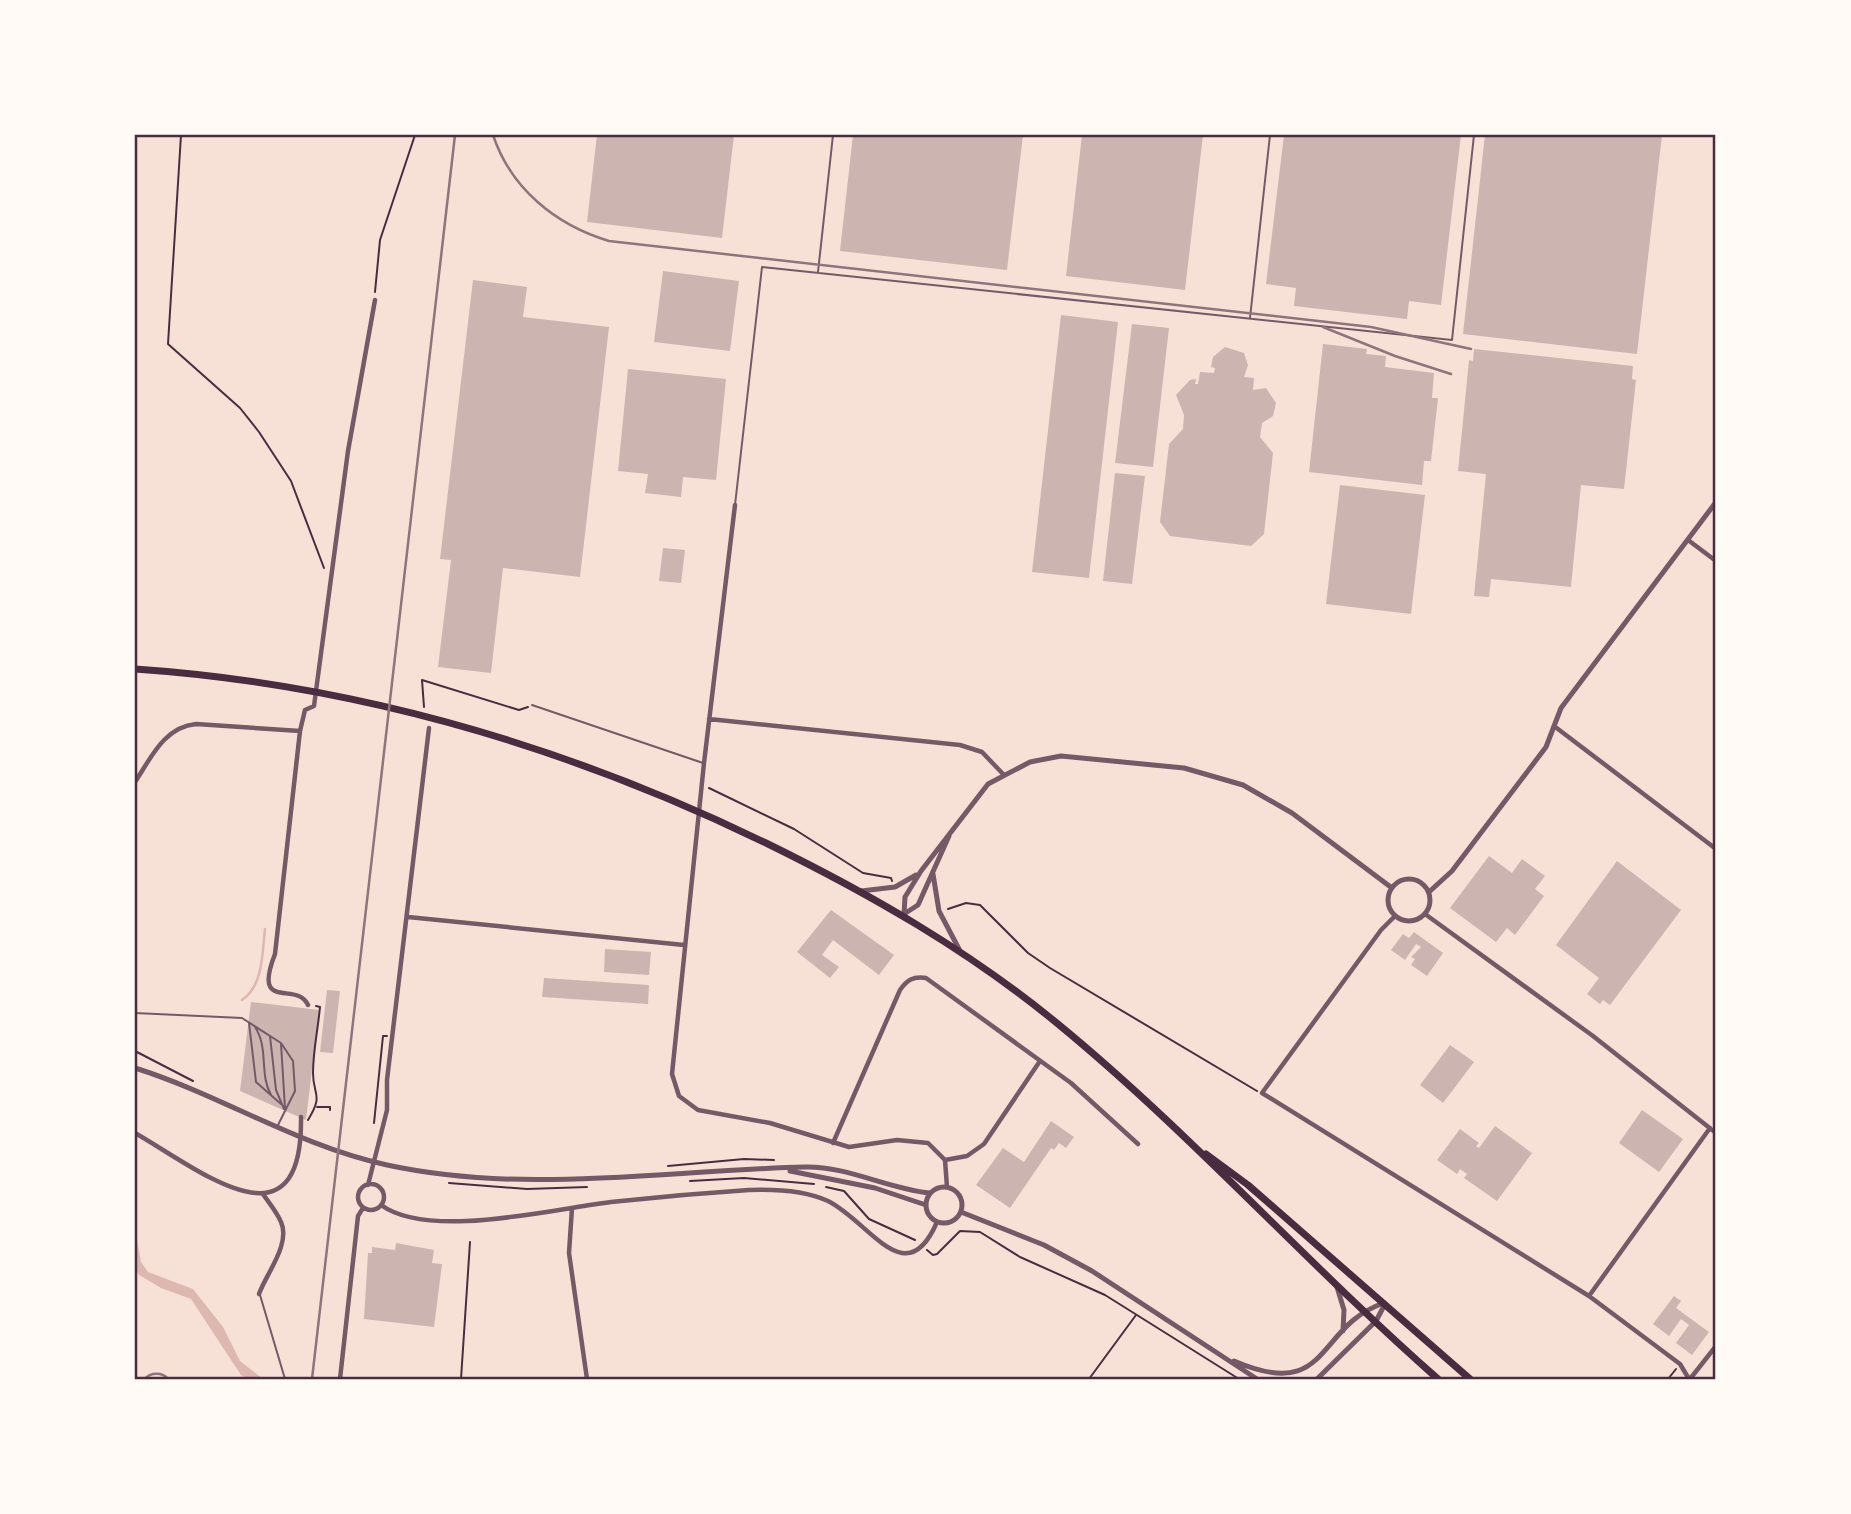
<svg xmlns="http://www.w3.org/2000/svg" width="1851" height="1514" font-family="'Public Sans',sans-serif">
<rect width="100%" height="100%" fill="#f7e1d7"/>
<path fill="#dcb8b0" d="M 135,1228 L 141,1262 L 148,1272 L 193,1289 L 223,1327 L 240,1361 L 263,1379 L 248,1379 L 241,1375 L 191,1299 L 161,1288 L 139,1275 L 135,1268 Z"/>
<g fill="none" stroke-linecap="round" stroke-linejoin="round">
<path stroke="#dcb8b0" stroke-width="2.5" d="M 242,1000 C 264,985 262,952 265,929"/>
</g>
<path fill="#ccb4b1" d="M 597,135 L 734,135 L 722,238 L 587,222 Z
M 853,135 L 1023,135 L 1007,270 L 840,251 Z
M 1082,135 L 1203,135 L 1185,290 L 1066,276 Z
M 1284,135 L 1461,135 L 1441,305 L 1409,301 L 1407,319 L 1294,306 L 1296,288 L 1266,284 Z
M 1485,135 L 1662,135 L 1637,354 L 1463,334 Z
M 663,271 L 739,281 L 730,351 L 654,342 Z
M 473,280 L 527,287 L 523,317 L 609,327 L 580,577 L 503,568 L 491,673 L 438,667 L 451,560 L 440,559 Z
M 1061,315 L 1118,322 L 1089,578 L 1032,572 Z
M 1132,324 L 1169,328 L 1153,467 L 1115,463 Z
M 1323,344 L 1367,349 L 1366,354 L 1386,356 L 1385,367 L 1434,373 L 1432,398 L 1438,398 L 1431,461 L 1424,461 L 1422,485 L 1309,472 Z
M 1225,347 L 1244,353 L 1248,365 L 1244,377 L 1254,378 L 1253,390 L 1266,388 L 1276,403 L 1273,416 L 1262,423 L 1260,437 L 1273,453 L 1264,534 L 1251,546 L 1170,536 L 1160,522 L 1169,444 L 1183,429 L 1184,415 L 1176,395 L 1190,380 L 1196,379 L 1195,384 L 1198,384 L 1200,372 L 1214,373 L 1215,368 L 1211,367 L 1213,357 Z
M 1474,349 L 1633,366 L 1632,379 L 1636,380 L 1624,489 L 1581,485 L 1571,587 L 1491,579 L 1489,597 L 1474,596 L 1486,474 L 1458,471 L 1469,360 L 1473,361 Z
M 628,369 L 726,379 L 716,480 L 683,477 L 681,497 L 645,493 L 648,474 L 618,471 Z
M 1115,473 L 1145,476 L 1132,584 L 1103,581 Z
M 1340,485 L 1425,495 L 1411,614 L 1326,604 Z
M 663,548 L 685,550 L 681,583 L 659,581 Z
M 1489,856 L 1512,873 L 1522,859 L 1545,876 L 1535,889 L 1544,896 L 1515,935 L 1507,928 L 1496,942 L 1450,908 Z
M 1617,861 L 1681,910 L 1610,1005 L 1603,1000 L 1600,1004 L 1587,994 L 1599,978 L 1556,945 Z
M 831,910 L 894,955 L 879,975 L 833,940 L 822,955 L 839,967 L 830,978 L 797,952 Z
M 1414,932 L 1443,953 L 1427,976 L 1411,965 L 1415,959 L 1411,957 L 1421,947 L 1416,944 L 1405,960 L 1391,950 L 1403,934 L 1409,938 Z
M 605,949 L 651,952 L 649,975 L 604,972 Z
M 544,978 L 649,985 L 648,1004 L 542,997 Z
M 327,990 L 340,991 L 333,1053 L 320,1052 Z
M 251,1002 L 319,1010 L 306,1120 L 240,1091 Z
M 1450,1045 L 1474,1062 L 1443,1103 L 1420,1085 Z
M 1642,1110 L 1683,1139 L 1659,1172 L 1619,1143 Z
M 1051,1121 L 1074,1137 L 1066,1148 L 1059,1143 L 1054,1150 L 1051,1148 L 1010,1208 L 976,1185 L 1003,1148 L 1024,1162 Z
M 1495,1126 L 1532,1153 L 1497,1201 L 1464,1178 L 1467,1174 L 1460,1169 L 1457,1174 L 1437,1160 L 1460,1129 L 1479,1143 L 1476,1146 L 1479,1148 Z
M 396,1243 L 434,1250 L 432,1263 L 442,1264 L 434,1327 L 364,1319 L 368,1253 L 372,1253 L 372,1247 L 395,1250 Z
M 1674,1296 L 1681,1301 L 1676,1308 L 1709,1332 L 1692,1355 L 1676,1343 L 1689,1325 L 1681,1319 L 1669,1336 L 1653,1324 Z"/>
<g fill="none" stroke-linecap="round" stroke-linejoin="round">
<path stroke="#4a2c40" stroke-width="2" d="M 181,135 L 168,344 L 240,408 L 259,432 L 291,481 L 324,568
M 375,292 L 380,240 L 415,135
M 424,707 L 422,680 L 519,710 L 528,707
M 709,788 L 794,829 L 863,873 L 891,878 L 892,881
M 948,909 L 966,903 L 980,905 L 1028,953 L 1050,968 L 1257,1091
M 135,1051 L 193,1081
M 317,1107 L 330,1107 L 330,1110
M 308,1120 C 324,1094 313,1096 313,1073 C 313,1051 318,1029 320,1007 L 316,1006
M 374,1123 L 383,1036 L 387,1036
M 668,1166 L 744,1159 L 774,1160
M 690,1181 L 744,1178 L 814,1184
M 449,1183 L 527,1189 L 587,1187
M 826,1187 L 844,1191 L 869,1219 L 915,1240
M 927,1250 L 933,1255 L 937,1254 L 960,1231 L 980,1232 L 1020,1257 L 1105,1295 L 1239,1379
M 461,1379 L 470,1242
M 1089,1379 L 1136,1315
M 1668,1379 L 1676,1369"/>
<path stroke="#755966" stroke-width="2" d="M 818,272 L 833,135
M 1250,318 L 1270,135
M 735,505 L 762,267 L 1452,340 L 1474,135
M 532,705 L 703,763
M 135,1013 L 242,1018 L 281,1043 L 293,1061 L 295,1091 L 278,1125
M 249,1023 L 256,1082 L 281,1104
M 255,1027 C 269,1048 259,1074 271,1095
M 270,1036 L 276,1090 L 284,1109
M 281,1044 L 285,1108
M 260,1295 L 285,1379"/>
<path stroke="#755966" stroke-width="4.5" d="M 735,505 L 704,763 L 672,1074 L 679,1096 L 698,1110 L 770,1123 L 849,1147 L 897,1140 L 928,1143 L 945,1160 L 947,1187
M 1688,540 L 1716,561
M 709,719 L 960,745 L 982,752 L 1003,774
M 1554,726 L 1716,849
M 135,782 C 151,758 164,727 196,724 L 300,731
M 1425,914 L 1593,1036 L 1716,1133
M 1395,916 L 1381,930 L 1262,1093 L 1589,1296 L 1680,1364 L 1689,1379
M 408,917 L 684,945
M 308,1005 C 297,980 252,1013 275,954 L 300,731 L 305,710 L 314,706 L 348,451 L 375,300
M 135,1133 C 197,1168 303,1257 301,1117
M 833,1143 L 900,990 C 907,980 913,976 926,978 L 1071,1083 L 1138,1144
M 945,1160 L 967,1156 L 984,1144 L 1040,1061
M358 1197a13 13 0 1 1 26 0a13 13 0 1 1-26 0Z
M 368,1185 L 387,1110 L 387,1080 L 429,728
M 381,1205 C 429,1240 553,1209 611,1202 C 657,1197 703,1193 749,1190 C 775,1189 804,1190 828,1201 C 870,1222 906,1294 937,1222
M 572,1208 L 569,1253 L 587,1379
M 259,1294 C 266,1274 291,1244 281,1222 C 277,1212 269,1203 263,1194
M 1589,1296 L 1710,1128
M 340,1379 L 358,1216 L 363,1208
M 1690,1379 L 1716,1346"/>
<path stroke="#755966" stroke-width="5" d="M 949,836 L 918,905 L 904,914 L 905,897 L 921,871 L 988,784 L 1030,762 L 1061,756 L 1184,768 L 1243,785 L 1292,813 L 1392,888
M 933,874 L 939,911 L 959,949
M1388 900a21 21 0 1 1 42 0a21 21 0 1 1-42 0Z
M 861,891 L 895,887 L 916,875
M 1429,892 L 1452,871 L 1546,747 L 1561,708 L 1716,502
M 135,1068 C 221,1095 298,1146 387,1165 C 526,1195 666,1170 805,1167 C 848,1166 888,1189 930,1193
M 790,1171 L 875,1188 L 926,1205
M926 1205a18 18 0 1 1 36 0a18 18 0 1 1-36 0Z
M 961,1212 L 1044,1245 L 1092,1271 L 1257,1379
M 1337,1287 L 1344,1310 L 1343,1331
M 1234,1361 C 1331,1403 1315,1326 1384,1303
M 1317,1379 L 1376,1321 L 1385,1304"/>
<path stroke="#4a2c40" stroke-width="7" d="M 135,669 C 355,684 568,747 766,843 C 870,894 968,950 1058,1024 C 1192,1134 1307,1264 1438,1379
M 1206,1154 L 1248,1185 L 1470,1379"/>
<path stroke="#8f747c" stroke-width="2.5" d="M 493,135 C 511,189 556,225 609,241 L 1371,327 L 1471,349
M 1323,327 L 1395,356 L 1451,374
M 145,1379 C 150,1372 163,1372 168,1379
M 312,1379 L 455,135"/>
</g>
<rect width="1851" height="1514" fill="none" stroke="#fffaf5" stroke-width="273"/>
<rect x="136" y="136" width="1578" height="1242" fill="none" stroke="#4a2c40" stroke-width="2.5"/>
</svg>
